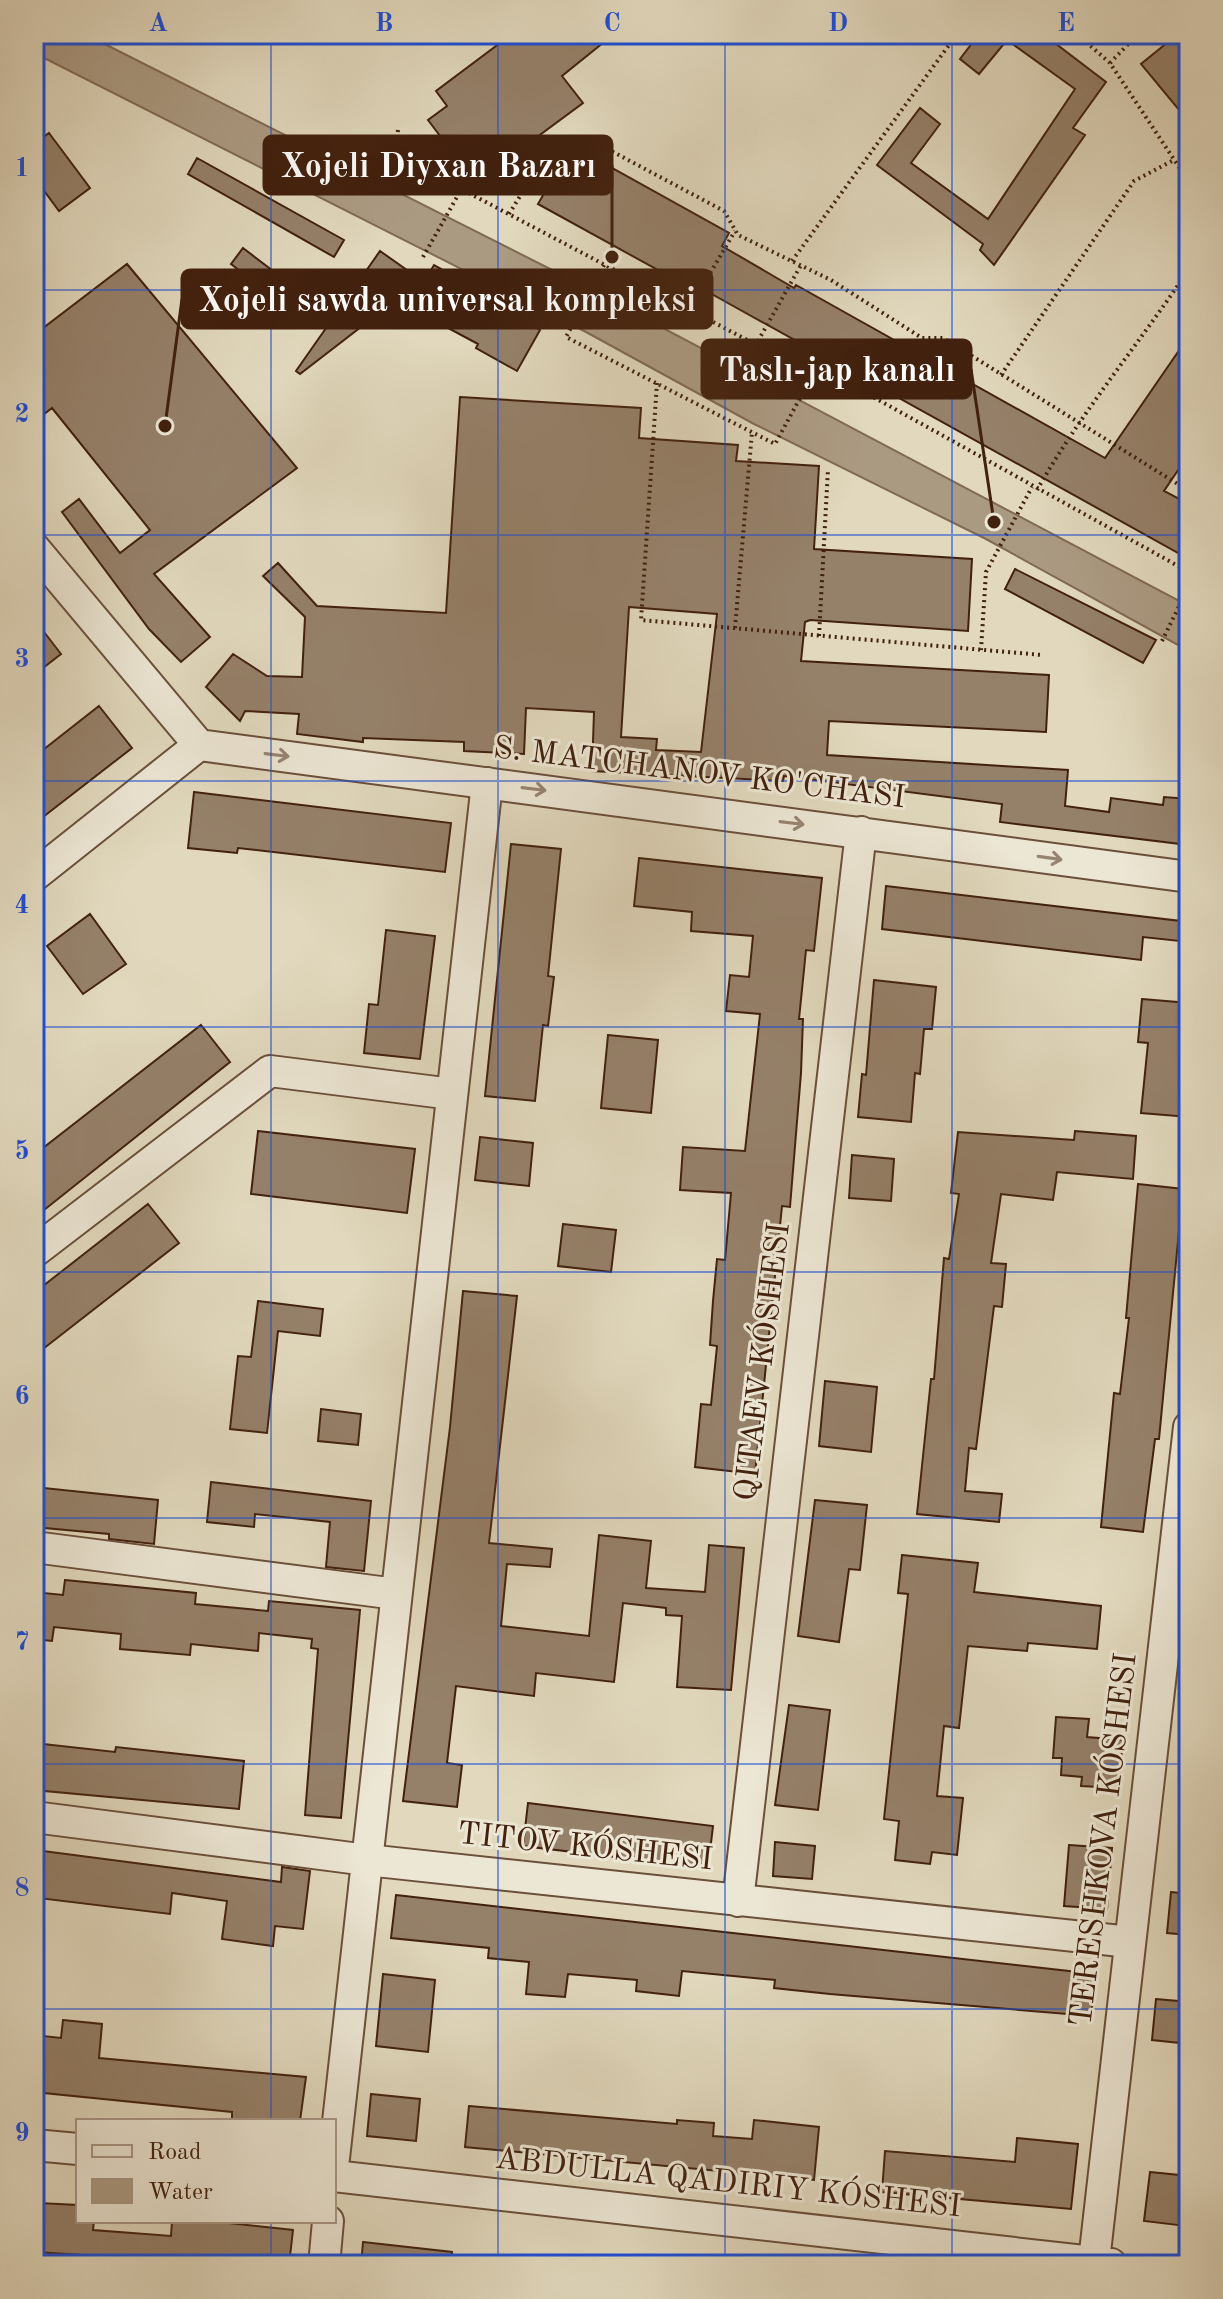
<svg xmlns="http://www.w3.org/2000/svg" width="1223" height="2299" font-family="'Old Standard TT',serif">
<rect width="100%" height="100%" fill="#e1d8bd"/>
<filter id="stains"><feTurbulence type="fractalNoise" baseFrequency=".0025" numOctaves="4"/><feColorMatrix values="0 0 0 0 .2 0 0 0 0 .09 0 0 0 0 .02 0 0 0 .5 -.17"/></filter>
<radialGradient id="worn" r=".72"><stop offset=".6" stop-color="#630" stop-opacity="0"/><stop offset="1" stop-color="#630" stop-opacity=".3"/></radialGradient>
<path fill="#ab9a82" stroke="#816a54" stroke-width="2" d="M 34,34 L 85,34 L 574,281 L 1189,606 L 1189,651 L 986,539 L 754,424 L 586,332 L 40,56 L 34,51 Z"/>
<path fill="#958069" stroke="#42210e" stroke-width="2" fill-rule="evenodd" d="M 512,34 L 614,34 L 562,76 L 583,103 L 495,168 L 498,172 L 478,186 L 428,120 L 447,106 L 436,91 Z
M 979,34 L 1043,34 L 1106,82 L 1073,128 L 1085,135 L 994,265 L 980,250 L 983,244 L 877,165 L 920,108 L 940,124 L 911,163 L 988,219 L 1075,89 L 1007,40 L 979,74 L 960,59 Z
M 1178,34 L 1189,42 L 1189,122 L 1141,64 Z
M 49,133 L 90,188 L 59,211 L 34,177 L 34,144 Z
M 197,158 L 344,240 L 334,257 L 188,174 Z
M 585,158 L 610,172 L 612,168 L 729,233 L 722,246 L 794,288 L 796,285 L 1105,458 L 1189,336 L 1189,454 L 1164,491 L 1189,504 L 1189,559 L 699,287 L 696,291 L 538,204 L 551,181 L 567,190 Z
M 243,248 L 277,274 L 265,290 L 231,264 Z
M 380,251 L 424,282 L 434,265 L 496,299 L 493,303 L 540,330 L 517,371 L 476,348 L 478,344 L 396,300 L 300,374 L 296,371 Z
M 127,264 L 297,468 L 154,574 L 210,637 L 181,662 L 149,629 L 62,512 L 79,499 L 120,553 L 150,530 L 52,408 L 34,422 L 34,335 Z
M 460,397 L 641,408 L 639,438 L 738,445 L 736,461 L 819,466 L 814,549 L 972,559 L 968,631 L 810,620 L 805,622 L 801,661 L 1049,675 L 1046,732 L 829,721 L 827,755 L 1068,770 L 1065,806 L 1109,812 L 1111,798 L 1163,805 L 1164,797 L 1189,799 L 1189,845 L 1000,822 L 1002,804 L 784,776 L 783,781 L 592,771 L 594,712 L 526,708 L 524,754 L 464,751 L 464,742 L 363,738 L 363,742 L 297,734 L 299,714 L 245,711 L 240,721 L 206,687 L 233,654 L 267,676 L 302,677 L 305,617 L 263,576 L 278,563 L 317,606 L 446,613 ZM 629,607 L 717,614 L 701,752 L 656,750 L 657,739 L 621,737 Z
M 1015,569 L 1156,640 L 1143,663 L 1005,589 Z
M 34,619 L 61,654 L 34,675 Z
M 99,706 L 132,748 L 34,824 L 34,757 Z
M 194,792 L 451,823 L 445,872 L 238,848 L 237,853 L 188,848 Z
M 511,844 L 561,849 L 548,976 L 554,977 L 548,1026 L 543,1025 L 535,1101 L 485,1096 Z
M 639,858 L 822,878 L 814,951 L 806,950 L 799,1019 L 803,1019 L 801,1073 L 790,1207 L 782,1206 L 755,1474 L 695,1467 L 701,1404 L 711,1405 L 717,1346 L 710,1345 L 713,1301 L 717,1259 L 725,1260 L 731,1193 L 680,1190 L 683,1147 L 745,1151 L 760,1014 L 726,1011 L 730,975 L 749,977 L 753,936 L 691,931 L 692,912 L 634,906 Z
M 886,886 L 1189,922 L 1189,942 L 1143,937 L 1141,960 L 882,929 Z
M 90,914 L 126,964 L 83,994 L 47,946 Z
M 386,930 L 435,936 L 420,1059 L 364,1053 L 369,1004 L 378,1005 Z
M 874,980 L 936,987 L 932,1029 L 924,1029 L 920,1074 L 915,1073 L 911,1122 L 858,1117 L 862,1074 L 866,1075 Z
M 1142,999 L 1189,1003 L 1189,1117 L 1141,1113 L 1148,1043 L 1138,1042 Z
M 201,1025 L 230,1062 L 34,1218 L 34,1155 Z
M 608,1035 L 658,1040 L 651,1113 L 601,1108 Z
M 258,1131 L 415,1149 L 407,1213 L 251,1194 Z
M 1075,1131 L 1136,1136 L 1133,1179 L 1057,1172 L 1053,1200 L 1001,1194 L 991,1263 L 1006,1264 L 1002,1307 L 994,1306 L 976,1449 L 969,1448 L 965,1491 L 1002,1494 L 999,1522 L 917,1514 L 931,1379 L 934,1379 L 944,1258 L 949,1259 L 959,1194 L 951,1193 L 958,1132 L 1074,1140 Z
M 480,1137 L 533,1143 L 529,1186 L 475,1180 Z
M 852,1155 L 894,1159 L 891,1201 L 849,1198 Z
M 1138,1184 L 1183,1189 L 1159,1439 L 1155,1439 L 1143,1532 L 1101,1527 L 1114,1393 L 1120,1394 L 1129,1318 L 1126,1318 Z
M 148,1204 L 179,1243 L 34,1356 L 34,1293 Z
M 563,1224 L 616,1230 L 611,1272 L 558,1266 Z
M 463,1291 L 517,1296 L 489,1543 L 552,1549 L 550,1567 L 507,1564 L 501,1626 L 589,1636 L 599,1535 L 651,1541 L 646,1588 L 705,1592 L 709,1545 L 744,1548 L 731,1690 L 677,1687 L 682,1616 L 666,1615 L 666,1608 L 623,1603 L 614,1682 L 536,1673 L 534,1696 L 456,1686 L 447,1763 L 462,1765 L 457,1807 L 403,1801 L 450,1427 Z
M 258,1301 L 323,1309 L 320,1336 L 278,1331 L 267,1433 L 230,1429 L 238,1356 L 251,1357 Z
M 825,1381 L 877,1387 L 871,1452 L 819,1446 Z
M 321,1409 L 361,1414 L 358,1445 L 318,1441 Z
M 211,1482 L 371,1501 L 364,1571 L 326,1567 L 330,1522 L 255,1514 L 254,1527 L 207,1522 Z
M 34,1487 L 158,1500 L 154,1544 L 109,1539 L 109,1534 L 34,1527 Z
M 815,1500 L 867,1505 L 860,1570 L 849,1569 L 839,1642 L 798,1636 Z
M 902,1555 L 978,1563 L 974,1592 L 1101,1606 L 1097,1649 L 1028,1643 L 1027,1651 L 968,1646 L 959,1728 L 944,1726 L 937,1796 L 963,1798 L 957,1855 L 932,1852 L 930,1864 L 895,1860 L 899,1821 L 884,1819 L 908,1594 L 898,1593 Z
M 65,1580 L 196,1593 L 195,1604 L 268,1611 L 269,1601 L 360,1610 L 341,1818 L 305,1815 L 318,1649 L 311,1648 L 312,1639 L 259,1633 L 258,1651 L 191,1644 L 190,1655 L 120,1649 L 121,1634 L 54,1627 L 52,1641 L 34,1639 L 34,1592 L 63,1595 Z
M 789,1705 L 830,1710 L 818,1810 L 775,1805 Z
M 1056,1717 L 1089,1719 L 1087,1737 L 1123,1740 L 1118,1788 L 1081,1786 L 1082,1777 L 1061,1775 L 1062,1758 L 1053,1758 Z
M 34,1743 L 115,1752 L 116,1747 L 244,1761 L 239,1809 L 34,1790 Z
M 528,1803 L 713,1826 L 708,1868 L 523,1846 Z
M 775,1842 L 815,1846 L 812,1879 L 773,1876 Z
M 1069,1845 L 1112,1848 L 1107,1909 L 1064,1906 Z
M 43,1851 L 281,1882 L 282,1867 L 310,1871 L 303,1929 L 275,1926 L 273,1946 L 222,1939 L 227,1901 L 172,1893 L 170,1914 L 38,1898 Z
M 1171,1892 L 1189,1894 L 1189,1935 L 1167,1933 Z
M 396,1895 L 1095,1974 L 1091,2016 L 830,1994 L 774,1988 L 775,1980 L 682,1971 L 679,1996 L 636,1991 L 637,1980 L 568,1974 L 565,1997 L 526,1994 L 529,1962 L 488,1958 L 489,1948 L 391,1938 Z
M 383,1974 L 435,1980 L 428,2052 L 376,2046 Z
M 1156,1999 L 1189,2002 L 1189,2044 L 1152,2040 Z
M 63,2020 L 102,2024 L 99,2058 L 306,2077 L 300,2121 L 247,2121 L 232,2119 L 232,2112 L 34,2092 L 34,2035 L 61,2038 Z
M 371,2094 L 420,2099 L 416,2141 L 367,2136 Z
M 469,2106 L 677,2124 L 677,2120 L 714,2123 L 713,2136 L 752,2139 L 754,2120 L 819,2127 L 814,2180 L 465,2147 Z
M 1017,2138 L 1078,2144 L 1071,2209 L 882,2192 L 885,2151 L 1015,2162 Z
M 1150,2172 L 1189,2176 L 1186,2226 L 1144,2221 Z
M 38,2203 L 78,2205 L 78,2221 L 94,2221 L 93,2230 L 171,2236 L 172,2221 L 210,2221 L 293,2230 L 289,2265 L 230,2265 L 147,2257 L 147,2265 L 96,2265 L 97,2256 L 35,2252 Z
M 363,2242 L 452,2252 L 451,2265 L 361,2265 Z"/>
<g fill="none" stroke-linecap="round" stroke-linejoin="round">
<defs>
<path id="minor" d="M 34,548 L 199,745
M 199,745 L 1189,877
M 34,876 L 199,745
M 34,1252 L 270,1071 L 452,1094
M 34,1547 L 396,1594
M 34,1817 L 367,1860 L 1130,1942
M 738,1901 L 861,832
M 34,2145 L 78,2149
M 334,2158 L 487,783
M 334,2176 L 1111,2264
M 1094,2261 L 1189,1427
M 324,2265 L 328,2221"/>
</defs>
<use href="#minor" stroke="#6a4f3a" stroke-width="34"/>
<path stroke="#42210e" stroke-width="4" stroke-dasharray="2 4" stroke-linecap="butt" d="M 1077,34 L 1110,63 L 1189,182
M 1110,63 L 1138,34
M 398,130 L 395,154 L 749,341 L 772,341 L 1189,572
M 509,214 L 527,185 L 583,149 L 600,145 L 724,211 L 738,235 L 831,280 L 922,338 L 943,338 L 1189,491
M 423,257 L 461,190
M 792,261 L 957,34
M 604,265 L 566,337 L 775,444 L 817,367
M 689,309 L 735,231
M 758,341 L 801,265
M 1001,375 L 1134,181 L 1172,161
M 657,383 L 641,620 L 1042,655
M 1037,490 C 1082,411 1139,344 1189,269
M 735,628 L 752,432
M 819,636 L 828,469
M 1162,641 L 1189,586
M 981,650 L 986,572 L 1032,487"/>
<use href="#minor" stroke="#ece6d4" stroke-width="30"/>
</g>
<defs><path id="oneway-shaft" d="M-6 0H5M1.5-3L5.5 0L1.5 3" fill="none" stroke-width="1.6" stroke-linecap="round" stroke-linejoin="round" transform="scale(2)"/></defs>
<g stroke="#978471">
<use href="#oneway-shaft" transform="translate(277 755) rotate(7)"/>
<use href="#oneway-shaft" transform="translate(534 789) rotate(7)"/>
<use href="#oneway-shaft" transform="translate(792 823) rotate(7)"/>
<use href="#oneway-shaft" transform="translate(1050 858) rotate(8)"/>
</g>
<path fill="none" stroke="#1d4ed8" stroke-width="2" stroke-opacity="0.55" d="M 271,34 L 271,2121M 498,34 L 498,2265M 725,34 L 725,2265M 952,34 L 952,2265M 34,290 L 1189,290M 34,535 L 1189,535M 34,781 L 1189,781M 34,1027 L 1189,1027M 34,1272 L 1189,1272M 34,1518 L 1189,1518M 34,1764 L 1189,1764M 34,2009 L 1189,2009M 271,2221 L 271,2265"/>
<g text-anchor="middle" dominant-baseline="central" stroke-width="6" stroke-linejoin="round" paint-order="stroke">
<g font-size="32" fill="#42210e" stroke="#ece6d4">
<text transform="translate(699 774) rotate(7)">S. MATCHANOV KO'CHASI</text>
<text transform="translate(764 1362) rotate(-83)">QITAEV KÓSHESI</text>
<text transform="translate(1105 1840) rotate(-83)">TERESHKOVA KÓSHESI</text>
<text transform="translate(585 1848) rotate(6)">TITOV KÓSHESI</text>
<text transform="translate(728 2184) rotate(6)">ABDULLA QADIRIY KÓSHESI</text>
</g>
</g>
<path fill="none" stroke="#42210e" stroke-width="3" d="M612 257L612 165M165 426L182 299M994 522L971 369"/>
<g fill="#42210e" stroke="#ece6d4" stroke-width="3">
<circle cx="612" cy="257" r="8"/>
<circle cx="165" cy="426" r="8"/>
<circle cx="994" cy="522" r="8"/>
</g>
<g fill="#42210e" stroke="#42210e" stroke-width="3">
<rect x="264" y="136" width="348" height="58" rx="8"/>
<rect x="182" y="270" width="530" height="58" rx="8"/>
<rect x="702" y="340" width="269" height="58" rx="8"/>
</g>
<g font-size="34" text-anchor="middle" font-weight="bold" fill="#fff">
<text x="438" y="177">Xojeli Diyxan Bazarı</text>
<text x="447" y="311">Xojeli sawda universal kompleksi</text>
<text x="837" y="381">Taslı-jap kanalı</text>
</g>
<rect width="1223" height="2299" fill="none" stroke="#e1d8bd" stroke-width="88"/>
<rect x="76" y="2119" width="260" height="104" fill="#ece6d4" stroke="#a89785" stroke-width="2"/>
<rect x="92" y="2145" width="40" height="12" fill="#ece6d4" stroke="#a89785" stroke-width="2"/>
<text x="148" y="2159" font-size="24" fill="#42210e">Road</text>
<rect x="92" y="2179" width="40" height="24" fill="#ab9a82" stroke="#a89785" stroke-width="2"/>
<text x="148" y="2199" font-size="24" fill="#42210e">Water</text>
<rect x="44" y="44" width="1135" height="2211" fill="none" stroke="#1d4ed8" stroke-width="3"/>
<g font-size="26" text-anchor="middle" font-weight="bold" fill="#1d4ed8">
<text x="158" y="31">A</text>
<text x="384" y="31">B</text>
<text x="612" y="31">C</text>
<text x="838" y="31">D</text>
<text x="1066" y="31">E</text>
<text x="22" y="176">1</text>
<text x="22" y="422">2</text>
<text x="22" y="667">3</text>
<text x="22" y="913">4</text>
<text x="22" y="1159">5</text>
<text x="22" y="1404">6</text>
<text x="22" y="1650">7</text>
<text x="22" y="1896">8</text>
<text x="22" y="2141">9</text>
</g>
<rect width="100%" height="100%" filter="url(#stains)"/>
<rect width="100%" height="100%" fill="url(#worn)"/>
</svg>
